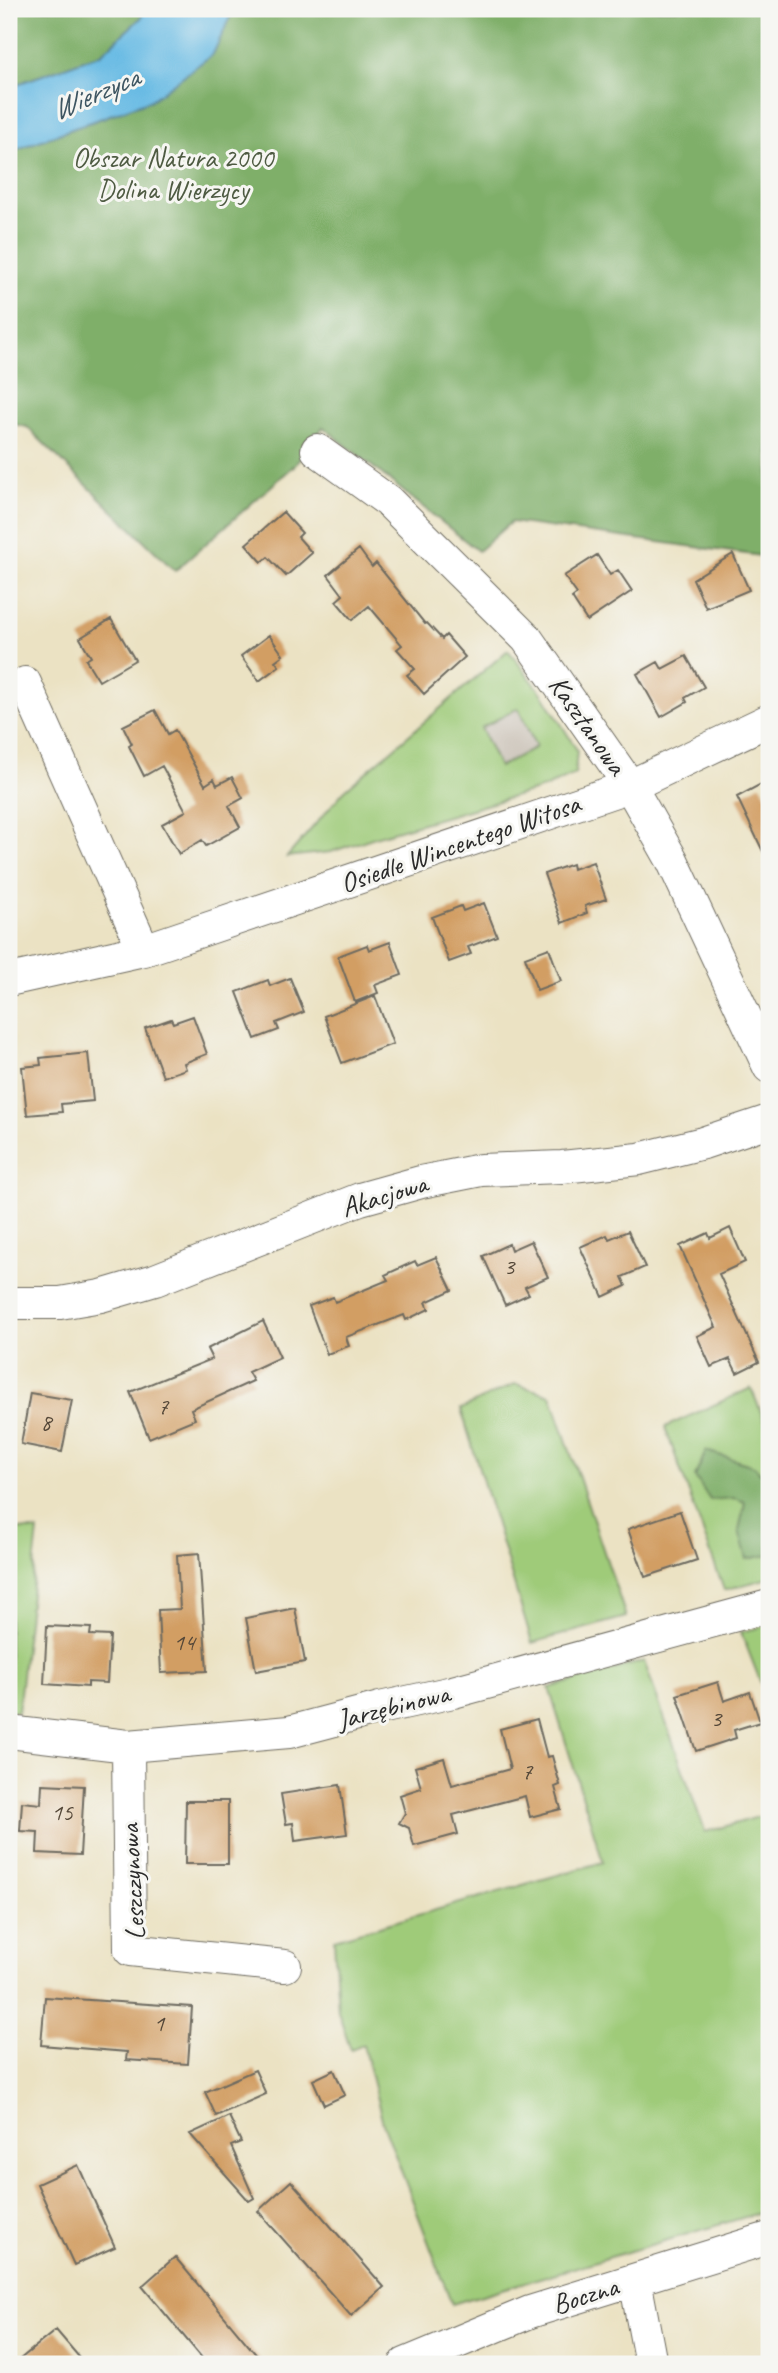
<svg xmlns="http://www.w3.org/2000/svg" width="778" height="2373" font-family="Caveat,sans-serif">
<rect width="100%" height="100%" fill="#f6f6f2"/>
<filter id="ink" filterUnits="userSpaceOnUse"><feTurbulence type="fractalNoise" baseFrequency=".0143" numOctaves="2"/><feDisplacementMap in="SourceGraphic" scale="14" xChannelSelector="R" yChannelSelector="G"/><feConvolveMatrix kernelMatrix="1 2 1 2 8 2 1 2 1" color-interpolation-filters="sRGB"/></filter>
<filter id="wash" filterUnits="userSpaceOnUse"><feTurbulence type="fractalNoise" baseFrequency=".00686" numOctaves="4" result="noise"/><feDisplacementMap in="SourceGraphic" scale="28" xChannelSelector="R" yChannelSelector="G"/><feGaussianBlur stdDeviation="1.57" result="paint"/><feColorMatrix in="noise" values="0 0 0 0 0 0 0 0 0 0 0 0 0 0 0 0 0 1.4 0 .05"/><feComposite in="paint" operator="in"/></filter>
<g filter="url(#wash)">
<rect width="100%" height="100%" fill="#ebe2c3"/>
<path fill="#cbc2b8" d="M 518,708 L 536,747 L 499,767 L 481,728 Z"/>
<path fill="#9fcb79" stroke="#657b52" stroke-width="2" fill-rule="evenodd" d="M 508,650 L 544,696 L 577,750 L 575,774 L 544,788 L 378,836 L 331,852 L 287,857 L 344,791 ZM 518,708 L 536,747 L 499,767 L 481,728 Z
M 515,1384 L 551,1395 L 626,1617 L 532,1643 L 461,1409 Z
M 751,1388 L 769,1431 L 769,1578 L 724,1590 L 665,1427 Z
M 9,1528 L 38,1531 L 18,1712 L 9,1711 Z
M 769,1625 L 769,1704 L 741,1632 Z
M 644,1661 L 705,1832 L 769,1814 L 769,2210 L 452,2304 L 383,2123 L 363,2045 L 351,2050 L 338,2011 L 334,1939 L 603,1862 L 549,1688 Z"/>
<path fill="#7faf69" stroke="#556d4a" stroke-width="2" d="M 9,9 L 142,9 L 142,17 L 101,54 L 9,87 Z
M 232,9 L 769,9 L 769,557 L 511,522 L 478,551 L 323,427 L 295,465 L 175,571 L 27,427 L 9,423 L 9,152 L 151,100 L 233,12 Z
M 706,1451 L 754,1466 L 769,1482 L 769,1555 L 747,1559 L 739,1531 L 745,1502 L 734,1498 L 710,1500 L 695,1477 Z"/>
<path fill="#69bbe4" stroke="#4a7388" stroke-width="2" d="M 142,9 L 232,9 L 233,11 L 213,54 L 151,100 L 9,152 L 9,87 L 101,54 L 142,17 Z"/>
<g id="blocks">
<path fill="#d29e64" d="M 283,512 L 302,533 L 298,537 L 312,553 L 286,576 L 268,557 L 262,562 L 246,544 Z
M 359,549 L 372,567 L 376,563 L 425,624 L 427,623 L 442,639 L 446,635 L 465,657 L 424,694 L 407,675 L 415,669 L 397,649 L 402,645 L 369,606 L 352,620 L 336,601 L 343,595 L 328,575 Z
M 733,554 L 749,590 L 706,608 L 693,579 Z
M 597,555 L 610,575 L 618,570 L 632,591 L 587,621 L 572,598 L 577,594 L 564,576 Z
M 111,619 L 135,660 L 99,681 L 86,660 L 91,657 L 80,638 Z
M 269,635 L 283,655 L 275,661 L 279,666 L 259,681 L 241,656 Z
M 686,656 L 704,687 L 685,698 L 687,702 L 661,717 L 637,674 L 658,662 L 662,669 Z
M 155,710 L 168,734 L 175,730 L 205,785 L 214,779 L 217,785 L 232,777 L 243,798 L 229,806 L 240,827 L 206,846 L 202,840 L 179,854 L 162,824 L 186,811 L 162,766 L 144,776 L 129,746 L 132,744 L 123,726 Z
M 761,784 L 769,800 L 769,864 L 737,797 Z
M 593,862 L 606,899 L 585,906 L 587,913 L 562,923 L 544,874 L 572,864 L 573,869 Z
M 484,903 L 497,936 L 468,947 L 471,954 L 449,962 L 432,917 L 461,906 L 463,911 Z
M 390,942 L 402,975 L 375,985 L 378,993 L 355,1002 L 338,956 L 367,945 L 369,950 Z
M 549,948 L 561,981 L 537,990 L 525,957 Z
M 290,978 L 304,1012 L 276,1023 L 279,1030 L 255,1039 L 237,992 L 268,980 L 270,986 Z
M 375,996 L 393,1044 L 342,1063 L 324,1016 Z
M 193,1016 L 207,1054 L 184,1063 L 186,1069 L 163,1077 L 145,1028 L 171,1019 L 173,1023 Z
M 88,1053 L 93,1101 L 61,1104 L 62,1112 L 27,1115 L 22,1067 L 41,1065 L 40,1058 Z
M 730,1228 L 745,1262 L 719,1274 L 759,1362 L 737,1373 L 730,1359 L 711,1367 L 697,1336 L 716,1327 L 680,1246 L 708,1233 L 710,1238 Z
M 628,1231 L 645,1267 L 622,1277 L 626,1286 L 603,1297 L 580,1247 L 607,1235 L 609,1239 Z
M 531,1241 L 548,1277 L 525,1287 L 529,1294 L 505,1305 L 483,1256 L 509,1244 L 511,1250 Z
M 436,1257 L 452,1290 L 426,1302 L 429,1309 L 406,1320 L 404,1315 L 346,1337 L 349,1346 L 327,1354 L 309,1306 L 333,1297 L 335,1302 L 388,1280 L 385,1275 L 415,1261 L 417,1265 Z
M 263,1321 L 280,1357 L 248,1372 L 253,1381 L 191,1409 L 195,1419 L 149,1438 L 130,1392 L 212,1359 L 207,1349 Z
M 30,1393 L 72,1400 L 62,1452 L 21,1444 Z
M 680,1511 L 697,1560 L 645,1577 L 628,1529 Z
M 199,1553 L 207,1671 L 161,1673 L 158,1610 L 180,1609 L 177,1555 Z
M 295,1608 L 305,1662 L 256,1671 L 246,1618 Z
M 47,1626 L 91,1628 L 90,1635 L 110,1636 L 107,1683 L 88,1682 L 88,1687 L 44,1684 Z
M 718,1682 L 724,1701 L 750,1692 L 760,1722 L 734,1730 L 736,1738 L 696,1751 L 677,1695 Z
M 537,1719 L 547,1757 L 552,1756 L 560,1785 L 555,1787 L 561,1809 L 530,1817 L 525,1796 L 453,1815 L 458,1834 L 414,1846 L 409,1828 L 399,1823 L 405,1813 L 400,1795 L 421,1788 L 415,1767 L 444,1758 L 452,1785 L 510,1769 L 500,1729 Z
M 42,1784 L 84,1786 L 80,1855 L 37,1853 L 38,1832 L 20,1831 L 22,1802 L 41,1804 Z
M 340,1785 L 347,1834 L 295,1841 L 293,1823 L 286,1824 L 281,1794 Z
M 186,1801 L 228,1801 L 228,1864 L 185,1864 Z
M 45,1997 L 192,2007 L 188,2064 L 126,2060 L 127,2052 L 41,2045 Z
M 255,2070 L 266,2094 L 216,2116 L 205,2092 Z
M 334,2070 L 345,2095 L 324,2105 L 313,2080 Z
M 229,2116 L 241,2142 L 231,2146 L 254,2198 L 249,2201 L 190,2134 Z
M 78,2165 L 115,2247 L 74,2265 L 37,2184 Z
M 291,2181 L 384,2287 L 351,2316 L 258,2211 Z
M 175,2257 L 264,2364 L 207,2364 L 142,2286 Z
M 56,2330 L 85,2364 L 14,2364 Z"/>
</g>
</g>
<g filter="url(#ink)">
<use href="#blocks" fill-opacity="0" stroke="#6e6b60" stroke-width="2"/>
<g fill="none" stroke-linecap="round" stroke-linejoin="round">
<defs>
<path id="minor" d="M 317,450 L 388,501 L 527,639 L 630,786 L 672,860 L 769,1067
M 25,683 L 144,950
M 9,980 L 144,950 L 630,786 L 769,720
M 9,1303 L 60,1303 L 101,1296 L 155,1280 L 360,1199 L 421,1182 L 481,1170 L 562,1167 L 639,1159 L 703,1143 L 769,1121
M 9,1732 L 128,1746 L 289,1732 L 380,1708 L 453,1692 L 769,1606
M 128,1746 L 130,1950 L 285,1966
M 635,2280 L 651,2364
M 405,2364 L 530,2312 L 769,2238"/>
</defs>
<use href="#minor" stroke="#6e6b60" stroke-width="34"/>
<use href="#minor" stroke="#fff" stroke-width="32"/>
</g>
</g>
<g text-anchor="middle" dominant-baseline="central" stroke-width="6" stroke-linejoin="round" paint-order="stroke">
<g font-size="24" fill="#554839">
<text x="509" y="1266">3</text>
<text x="163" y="1406">7</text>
<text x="46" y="1422">8</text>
<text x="184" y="1642">14</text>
<text x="716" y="1718">3</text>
<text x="527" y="1771">7</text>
<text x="62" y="1812">15</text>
<text x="159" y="2023">1</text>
</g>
<g font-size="28" fill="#4e5b42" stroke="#f6f6f2">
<text x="173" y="157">Obszar Natura 2000<tspan x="173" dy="32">Dolina Wierzycy</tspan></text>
</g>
<g font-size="28" fill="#2b2b2b" stroke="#f6f6f2">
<text transform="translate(588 725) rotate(55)">Kasztanowa</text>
<text transform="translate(460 843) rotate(-19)">Osiedle Wincentego Witosa</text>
<text transform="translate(384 1195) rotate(-17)">Akacjowa</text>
<text transform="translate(393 1706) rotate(-14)">Jarzębinowa</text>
<text transform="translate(132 1882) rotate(-93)">Leszczynowa</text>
<text transform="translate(585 2295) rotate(-17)">Boczna</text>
</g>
<g font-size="30" font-style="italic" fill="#3e5662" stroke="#f6f6f2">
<text transform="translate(95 93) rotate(-23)">Wierzyca</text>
</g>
</g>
<rect width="778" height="2373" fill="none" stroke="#f6f6f2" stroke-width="35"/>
</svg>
